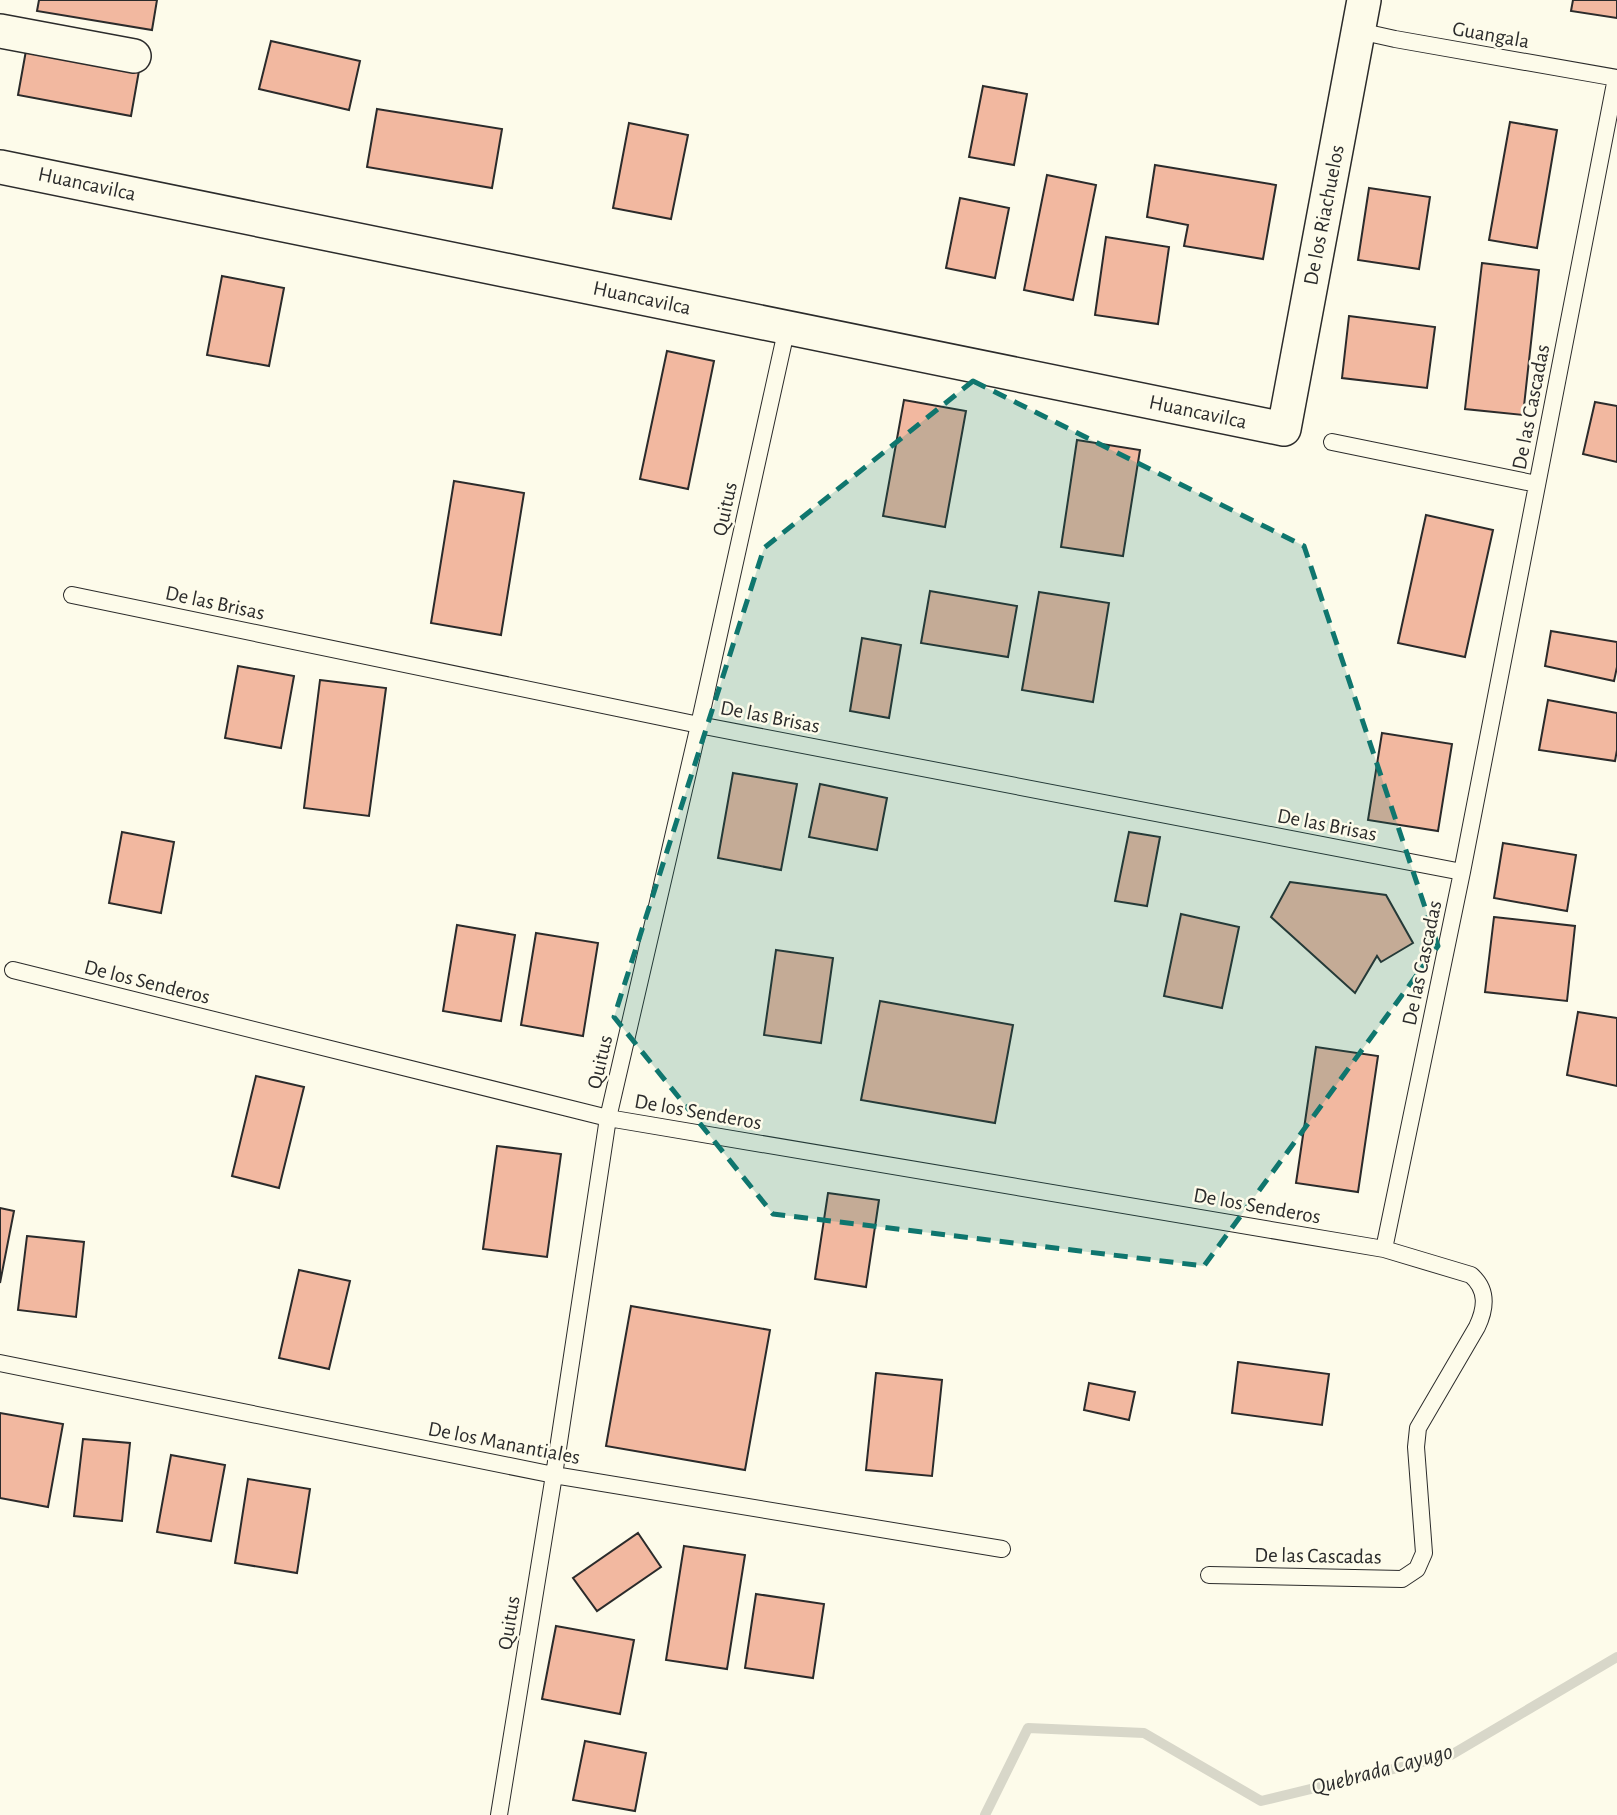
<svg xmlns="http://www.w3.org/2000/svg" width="1617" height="1815" font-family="'Alegreya Sans',sans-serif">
<rect width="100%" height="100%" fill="#fdfbea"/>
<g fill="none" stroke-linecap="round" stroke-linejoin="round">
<path stroke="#d8d7c9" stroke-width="10" d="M 985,1815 L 1028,1728 L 1144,1733 L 1261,1801 L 1451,1755 L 1617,1657"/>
</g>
<path fill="#f2b8a0" stroke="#2b2b2b" stroke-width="2" d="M 39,0 L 157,0 L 152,30 L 37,11 Z
M 1573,0 L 1617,0 L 1617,18 L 1571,11 Z
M 271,41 L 360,61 L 349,110 L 259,89 Z
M 27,45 L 140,65 L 131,116 L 18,95 Z
M 983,86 L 1027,94 L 1014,165 L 969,157 Z
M 377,109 L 502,129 L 492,188 L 367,167 Z
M 1510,122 L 1557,130 L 1537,248 L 1489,240 Z
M 629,123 L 688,135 L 671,219 L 613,208 Z
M 1155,165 L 1276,185 L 1263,259 L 1184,246 L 1188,225 L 1147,217 Z
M 1047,175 L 1096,185 L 1073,300 L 1024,290 Z
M 1369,188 L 1430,197 L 1419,269 L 1358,260 Z
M 960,198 L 1009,208 L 995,278 L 946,268 Z
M 1106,237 L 1169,247 L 1158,324 L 1095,315 Z
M 1482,263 L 1539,270 L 1523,415 L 1465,409 Z
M 222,276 L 284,288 L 269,366 L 207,355 Z
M 1349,316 L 1435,327 L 1427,388 L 1342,378 Z
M 667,351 L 714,361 L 688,489 L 640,479 Z
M 904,400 L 966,411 L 945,527 L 883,516 Z
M 1595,402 L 1617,406 L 1617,462 L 1583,454 Z
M 1077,440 L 1140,450 L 1123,556 L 1061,547 Z
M 454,481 L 524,493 L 501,635 L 431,623 Z
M 1426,515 L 1493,530 L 1465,657 L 1398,643 Z
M 930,591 L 1017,606 L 1008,657 L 921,643 Z
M 1039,592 L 1109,603 L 1093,702 L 1022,690 Z
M 1551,631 L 1617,642 L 1617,667 L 1614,681 L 1545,666 Z
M 862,638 L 901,645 L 889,718 L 850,711 Z
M 238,666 L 294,676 L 281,748 L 225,738 Z
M 320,680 L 386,688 L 369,816 L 304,808 Z
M 1548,700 L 1617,713 L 1617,750 L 1615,761 L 1539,750 Z
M 1382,733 L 1452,744 L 1438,831 L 1368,820 Z
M 733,773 L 797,784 L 781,870 L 718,858 Z
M 820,784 L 887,798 L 877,850 L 809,837 Z
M 122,832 L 174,842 L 161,913 L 109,903 Z
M 1129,832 L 1160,837 L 1147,906 L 1115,901 Z
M 1503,843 L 1576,855 L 1567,911 L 1494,898 Z
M 1290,882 L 1386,895 L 1413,943 L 1381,962 L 1377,956 L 1355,993 L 1271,917 Z
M 1181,914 L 1239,927 L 1222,1008 L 1164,996 Z
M 1494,917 L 1575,926 L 1567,1001 L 1485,992 Z
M 457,925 L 515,935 L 501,1021 L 443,1011 Z
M 536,933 L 598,943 L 583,1036 L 521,1025 Z
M 776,950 L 833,958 L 821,1043 L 764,1035 Z
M 880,1001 L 1013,1025 L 995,1123 L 861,1100 Z
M 1578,1012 L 1617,1018 L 1617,1086 L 1567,1075 Z
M 1316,1047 L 1378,1056 L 1358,1192 L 1296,1183 Z
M 256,1076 L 304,1087 L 279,1188 L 232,1176 Z
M 497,1146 L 561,1154 L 547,1257 L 483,1249 Z
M 828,1193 L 879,1200 L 866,1287 L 815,1279 Z
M 0,1208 L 14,1211 L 0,1283 Z
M 27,1236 L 84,1242 L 76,1317 L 18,1310 Z
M 299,1270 L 350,1281 L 329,1369 L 279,1358 Z
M 631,1306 L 770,1330 L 745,1470 L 606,1446 Z
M 1238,1362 L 1329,1374 L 1322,1425 L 1232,1413 Z
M 876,1373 L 942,1380 L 932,1476 L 866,1470 Z
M 1089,1383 L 1135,1392 L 1129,1420 L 1084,1410 Z
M 0,1413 L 63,1424 L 48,1507 L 0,1498 Z
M 83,1439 L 130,1443 L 122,1521 L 74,1516 Z
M 171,1455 L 225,1465 L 211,1541 L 157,1532 Z
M 248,1479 L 310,1489 L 297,1573 L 235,1563 Z
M 638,1533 L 661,1567 L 597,1611 L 573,1578 Z
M 684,1546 L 745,1555 L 727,1669 L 666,1660 Z
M 756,1594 L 824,1604 L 813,1678 L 745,1668 Z
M 556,1626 L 634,1640 L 620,1714 L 542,1699 Z
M 585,1741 L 646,1753 L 635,1811 L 573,1800 Z"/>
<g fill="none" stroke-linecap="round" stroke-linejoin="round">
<defs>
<path id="lane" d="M 1359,31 L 1395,39 L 1617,78
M 1332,442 L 1537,484
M 72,595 L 699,725 L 1462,872
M 13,970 L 608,1118 L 1384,1249
M 0,1363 L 554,1475 L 1002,1549
M 1209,1575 L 1402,1579 L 1417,1569 L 1424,1553 L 1416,1447 L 1418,1428 L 1477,1327 C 1486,1308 1488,1290 1471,1275 L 1384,1249 L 1462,872 L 1616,78
M 499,1815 L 554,1475 L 608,1118 L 699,725 L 787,327"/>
<path id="street" d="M 0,31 L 134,56
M 0,167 L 1284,429 L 1364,0"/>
</defs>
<use href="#lane" stroke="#2b2b2b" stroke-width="18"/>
<use href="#street" stroke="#2b2b2b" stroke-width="36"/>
<use href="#lane" stroke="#fdfbea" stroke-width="16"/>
<use href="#street" stroke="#fdfbea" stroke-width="33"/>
</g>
<path fill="#0f766e" fill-opacity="0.2" stroke="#0f766e" stroke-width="5" stroke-dasharray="14 9" stroke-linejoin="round" d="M 973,381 L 1304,546 L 1438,946 L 1204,1266 L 773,1214 L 614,1017 L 764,548 Z"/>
<g text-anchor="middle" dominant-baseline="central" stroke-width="5" stroke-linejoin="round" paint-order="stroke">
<g font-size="21" fill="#2b2b2b" stroke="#fdfbea">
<text transform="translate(1491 35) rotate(10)">Guangala</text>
<text transform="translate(87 184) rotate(12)">Huancavilca</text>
<text transform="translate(1324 215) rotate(-79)">De los Riachuelos</text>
<text transform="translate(642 298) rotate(12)">Huancavilca</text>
<text transform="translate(1531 407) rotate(-79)">De las Cascadas</text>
<text transform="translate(1198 412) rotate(12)">Huancavilca</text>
<text transform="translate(725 509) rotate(-78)">Quitus</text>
<text transform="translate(215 603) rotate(12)">De las Brisas</text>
<text transform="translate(770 717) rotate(11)">De las Brisas</text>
<text transform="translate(1327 825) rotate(11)">De las Brisas</text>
<text transform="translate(1422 963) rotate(-78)">De las Cascadas</text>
<text transform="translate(147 982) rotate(14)">De los Senderos</text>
<text transform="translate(600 1062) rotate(-77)">Quitus</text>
<text transform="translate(698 1112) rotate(10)">De los Senderos</text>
<text transform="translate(1257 1206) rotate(10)">De los Senderos</text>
<text transform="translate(504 1443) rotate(11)">De los Manantiales</text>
<text transform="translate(1318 1556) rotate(1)">De las Cascadas</text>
<text transform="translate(509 1623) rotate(-81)">Quitus</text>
</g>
<g font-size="23" font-style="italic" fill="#2b2b2b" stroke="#fdfbea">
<text transform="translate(1382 1770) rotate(-15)">Quebrada Cayugo</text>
</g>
</g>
</svg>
